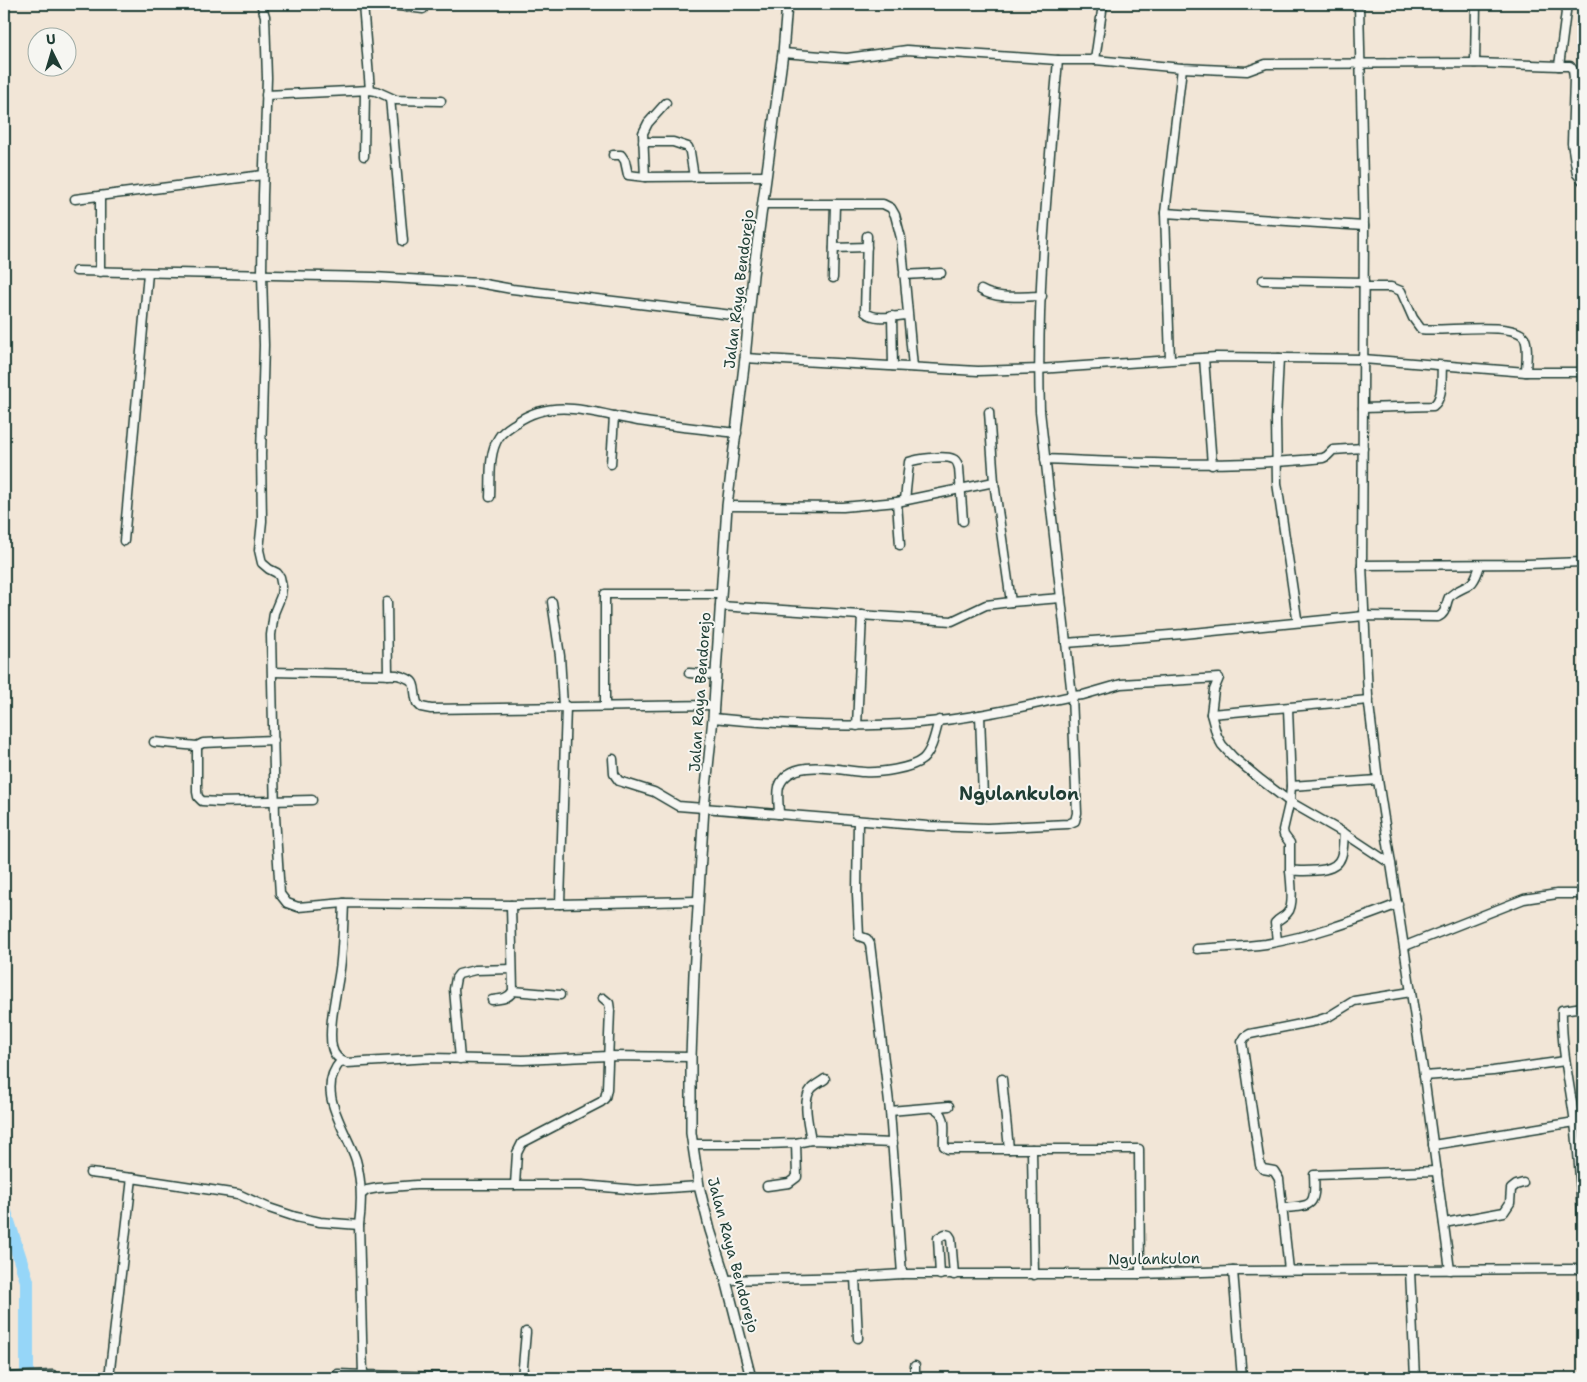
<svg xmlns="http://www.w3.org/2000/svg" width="1587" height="1382" font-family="'Shantell Sans',sans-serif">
	<rect width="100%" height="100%" fill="#f2e6d7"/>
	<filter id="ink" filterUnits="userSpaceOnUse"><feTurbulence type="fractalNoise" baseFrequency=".02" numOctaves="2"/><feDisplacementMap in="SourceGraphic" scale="10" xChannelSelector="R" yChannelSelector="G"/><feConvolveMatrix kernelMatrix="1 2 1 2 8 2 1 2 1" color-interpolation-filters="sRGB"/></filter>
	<g filter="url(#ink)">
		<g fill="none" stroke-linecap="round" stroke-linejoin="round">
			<path stroke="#96d6f8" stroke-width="14" d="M4 1209 27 1281V1378"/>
			<g stroke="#1f3d34" stroke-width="11">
				<g id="minor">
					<path d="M261 4 265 16 267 78 263 195 262 274 264 345 261 454 262 521 259 550 262 563 269 569 277 573 280 577 282 587 281 596 274 613 271 635 275 816 280 894 287 903 298 907 344 903 511 905 698 901"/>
					<path d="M363 4 370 90"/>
					<path d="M383 4 423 9"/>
					<path d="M1359 4 1364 226 1362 565 1368 696 1378 780 1424 1076 1450 1270"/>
					<path d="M783 53 847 58 907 50 1058 60H1095L1182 68 1247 71 1266 64 1475 63 1559 66 1567 4"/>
					<path d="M1095 60 1103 4"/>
					<path d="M1475 63 1476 4"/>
					<path d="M1559 66H1570L1573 70 1574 78 1572 143 1577 174 1583 181"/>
					<path d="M266 95 370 90 376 91 396 100 441 101"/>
					<path d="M390 98 403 241"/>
					<path d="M643 142H673L688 147 690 152 694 177"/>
					<path d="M613 155H621L625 161 628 175 645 177 766 176"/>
					<path d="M364 156 365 91"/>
					<path d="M645 177 643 133 648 123 666 103"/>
					<path d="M75 199 263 175"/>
					<path d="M763 204H883L891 208 895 215 901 238 913 367"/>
					<path d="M1165 213 1364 226"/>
					<path d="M867 236 865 312C875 321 895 316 907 315"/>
					<path d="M834 248 867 247"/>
					<path d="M76 271 373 277 479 283 512 289 749 317"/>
					<path d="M100 272V196"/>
					<path d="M904 275 941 273"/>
					<path d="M833 278 835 204"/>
					<path d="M1263 280 1364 282"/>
					<path d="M1364 287H1391L1401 291 1413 318 1421 329C1441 332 1513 321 1524 337 1529 345 1526 363 1526 372"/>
					<path d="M981 290C998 300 1022 296 1042 296"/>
					<path d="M892 316 893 366"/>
					<path d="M745 358 978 371 1039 369 1216 357 1363 359 1526 372H1583"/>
					<path d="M1204 358 1212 465"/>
					<path d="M1279 358 1276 420 1277 483 1297 618 1300 622"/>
					<path d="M1170 359 1165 213 1182 68"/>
					<path d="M1363 408 1433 406C1444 398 1441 379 1442 366"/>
					<path d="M1045 459C1138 463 1230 468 1323 458L1327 456 1333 450 1363 448"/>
					<path d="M611 464 614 416"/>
					<path d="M994 482 1011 602"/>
					<path d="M490 497C491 479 488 453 499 437 503 431 510 427 516 423 553 396 597 414 638 421 670 426 704 429 737 433"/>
					<path d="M905 500 909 462C917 459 945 455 953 459 957 460 958 465 959 468L963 521"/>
					<path d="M897 502 900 545"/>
					<path d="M727 506 843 507 897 502 994 482 989 412"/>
					<path d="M124 541 148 273"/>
					<path d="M1362 565 1528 564 1583 562"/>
					<path d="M387 602 388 675"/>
					<path d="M552 602 560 656 563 706"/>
					<path d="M720 606 952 621 986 605 1011 602 1061 598"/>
					<path d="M1066 643 1183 634 1364 616 1438 617C1447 613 1445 605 1449 597 1466 582 1472 593 1480 565"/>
					<path d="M273 672 397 675C420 681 412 685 417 703L421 707 431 709 714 705"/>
					<path d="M689 673 715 675"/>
					<path d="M605 706V594H721"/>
					<path d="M1288 708 1291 786 1290 800 1283 830 1284 835 1290 843V871"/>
					<path d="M1211 714 1369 700"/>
					<path d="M980 715 983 797"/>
					<path d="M713 718C781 725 850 728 918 723 970 719 1021 707 1072 696L1040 411C1036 294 1048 177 1058 60"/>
					<path d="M857 726 862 615"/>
					<path d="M154 742 197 746 203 743 274 740"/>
					<path d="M197 746V792L198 797 202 801 219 802 312 800"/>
					<path d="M613 759 614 774 619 781 654 792 678 806 928 826 987 828 1068 824 1075 821 1077 813 1072 696 1083 695 1121 684 1219 678 1214 690 1211 714 1217 736 1222 745 1233 757 1261 780 1290 802 1344 833 1391 864"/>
					<path d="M1291 786 1378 780"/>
					<path d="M779 814C779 806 777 795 779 787 789 756 841 771 864 772 879 773 911 769 923 759 933 749 935 733 939 720"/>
					<path d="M858 821 857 894 859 936 867 939 870 944 890 1111 902 1274"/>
					<path d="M344 903C343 925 343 947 340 969 337 991 328 1026 332 1047 334 1056 339 1060 347 1063L431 1058 523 1060 608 1056 691 1057"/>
					<path d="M560 904 566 706"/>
					<path d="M1277 941 1275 923C1279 918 1285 917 1288 912 1294 906 1291 881 1290 871 1305 870 1335 875 1341 857 1344 849 1343 840 1344 833"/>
					<path d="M1405 946 1524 899 1557 894H1581"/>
					<path d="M1197 949C1219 947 1243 947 1266 944 1312 936 1354 921 1398 904"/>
					<path d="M513 991 560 995"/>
					<path d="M492 1000C501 999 508 999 513 991L511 905"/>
					<path d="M1583 1007 1562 1010C1561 1048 1570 1085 1575 1123 1580 1165 1582 1207 1583 1249"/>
					<path d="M460 1059 454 989 456 978 459 974 475 970 512 969"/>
					<path d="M341 1061C314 1091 346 1129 356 1160 362 1182 362 1203 359 1225L363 1375 485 1378"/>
					<path d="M1424 1076 1493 1071 1565 1061"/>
					<path d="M1002 1079 1009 1149"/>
					<path d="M933 1108C949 1113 943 1132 944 1146L948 1149H1032L1034 1275"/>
					<path d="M890 1111 949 1106"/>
					<path d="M811 1140C809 1126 801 1100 812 1088 816 1084 821 1082 825 1079"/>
					<path d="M693 1144H765L796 1143 811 1140 893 1143"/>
					<path d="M1433 1145 1575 1122"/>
					<path d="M1032 1149H1139L1140 1274"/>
					<path d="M90 1173 132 1178"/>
					<path d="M515 1185 517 1153 522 1143 601 1102 605 1098 607 1089 610 1010 609 1003 603 998"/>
					<path d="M767 1186 789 1183 797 1177 796 1143"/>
					<path d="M362 1194 367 1190 378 1188 416 1185H582L638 1190 699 1186"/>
					<path d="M1282 1208C1312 1206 1316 1207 1314 1175L1437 1171"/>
					<path d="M1444 1223 1504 1212 1510 1203 1511 1189 1516 1185 1523 1183"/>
					<path d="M1289 1270 1279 1179 1274 1171 1263 1169 1260 1165 1242 1042 1245 1037 1250 1034 1316 1021 1328 1017 1354 1001 1411 992"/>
					<path d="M1233 1271 1242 1378"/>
					<path d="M1410 1271 1415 1378"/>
					<path d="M940 1275 938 1238 945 1234 949 1235 951 1238 954 1275"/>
					<path d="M855 1277 858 1338"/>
					<path d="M726 1280 855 1277 902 1274H1140L1233 1271 1583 1269"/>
					<path d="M915 1366V1378"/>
					<path d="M338 1374 363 1375 362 1378"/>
					<path d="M4 1377 53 1375 56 1378"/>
					<path d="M109 1378 132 1178 238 1194 269 1208 296 1217 320 1222 359 1225"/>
					<path d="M522 1378 526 1332"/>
				</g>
			</g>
			<g stroke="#1f3d34" stroke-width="12">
				<path id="major" d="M751 1378 726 1280 710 1230 699 1186 691 1133V1057L694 974 704 807 713 718 727 506 745 358 753 275 783 53 787 4"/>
			</g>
			<use href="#minor" stroke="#f6f6f2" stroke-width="8"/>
			<use href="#major" stroke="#f6f6f2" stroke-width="9"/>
		</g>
	</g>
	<g text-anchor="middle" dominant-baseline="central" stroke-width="4" stroke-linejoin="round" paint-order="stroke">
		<g font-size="15" fill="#1f3d34" stroke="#f6f6f2">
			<text transform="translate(739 289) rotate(-83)">Jalan Raya Bendorejo</text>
			<text transform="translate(700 692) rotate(-86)">Jalan Raya Bendorejo</text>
			<text transform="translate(733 1255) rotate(75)">Jalan Raya Bendorejo</text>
			<text transform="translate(1154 1259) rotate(-1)">Ngulankulon</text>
		</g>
		<g font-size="18" font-weight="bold" fill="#1f3d34" stroke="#f6f6f2">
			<text x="1019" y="794">Ngulankulon</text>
		</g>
	</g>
	<rect width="1587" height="1382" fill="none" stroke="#f6f6f2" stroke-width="20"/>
	<rect x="10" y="10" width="1567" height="1362" fill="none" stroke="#1f3d34" stroke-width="2" filter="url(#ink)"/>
	<g transform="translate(52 52) rotate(355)"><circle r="24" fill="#f6f6f2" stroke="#a0aca6"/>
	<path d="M0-4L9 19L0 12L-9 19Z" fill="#1f3d34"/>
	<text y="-8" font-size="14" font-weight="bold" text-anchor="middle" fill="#1f3d34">U</text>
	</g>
</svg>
